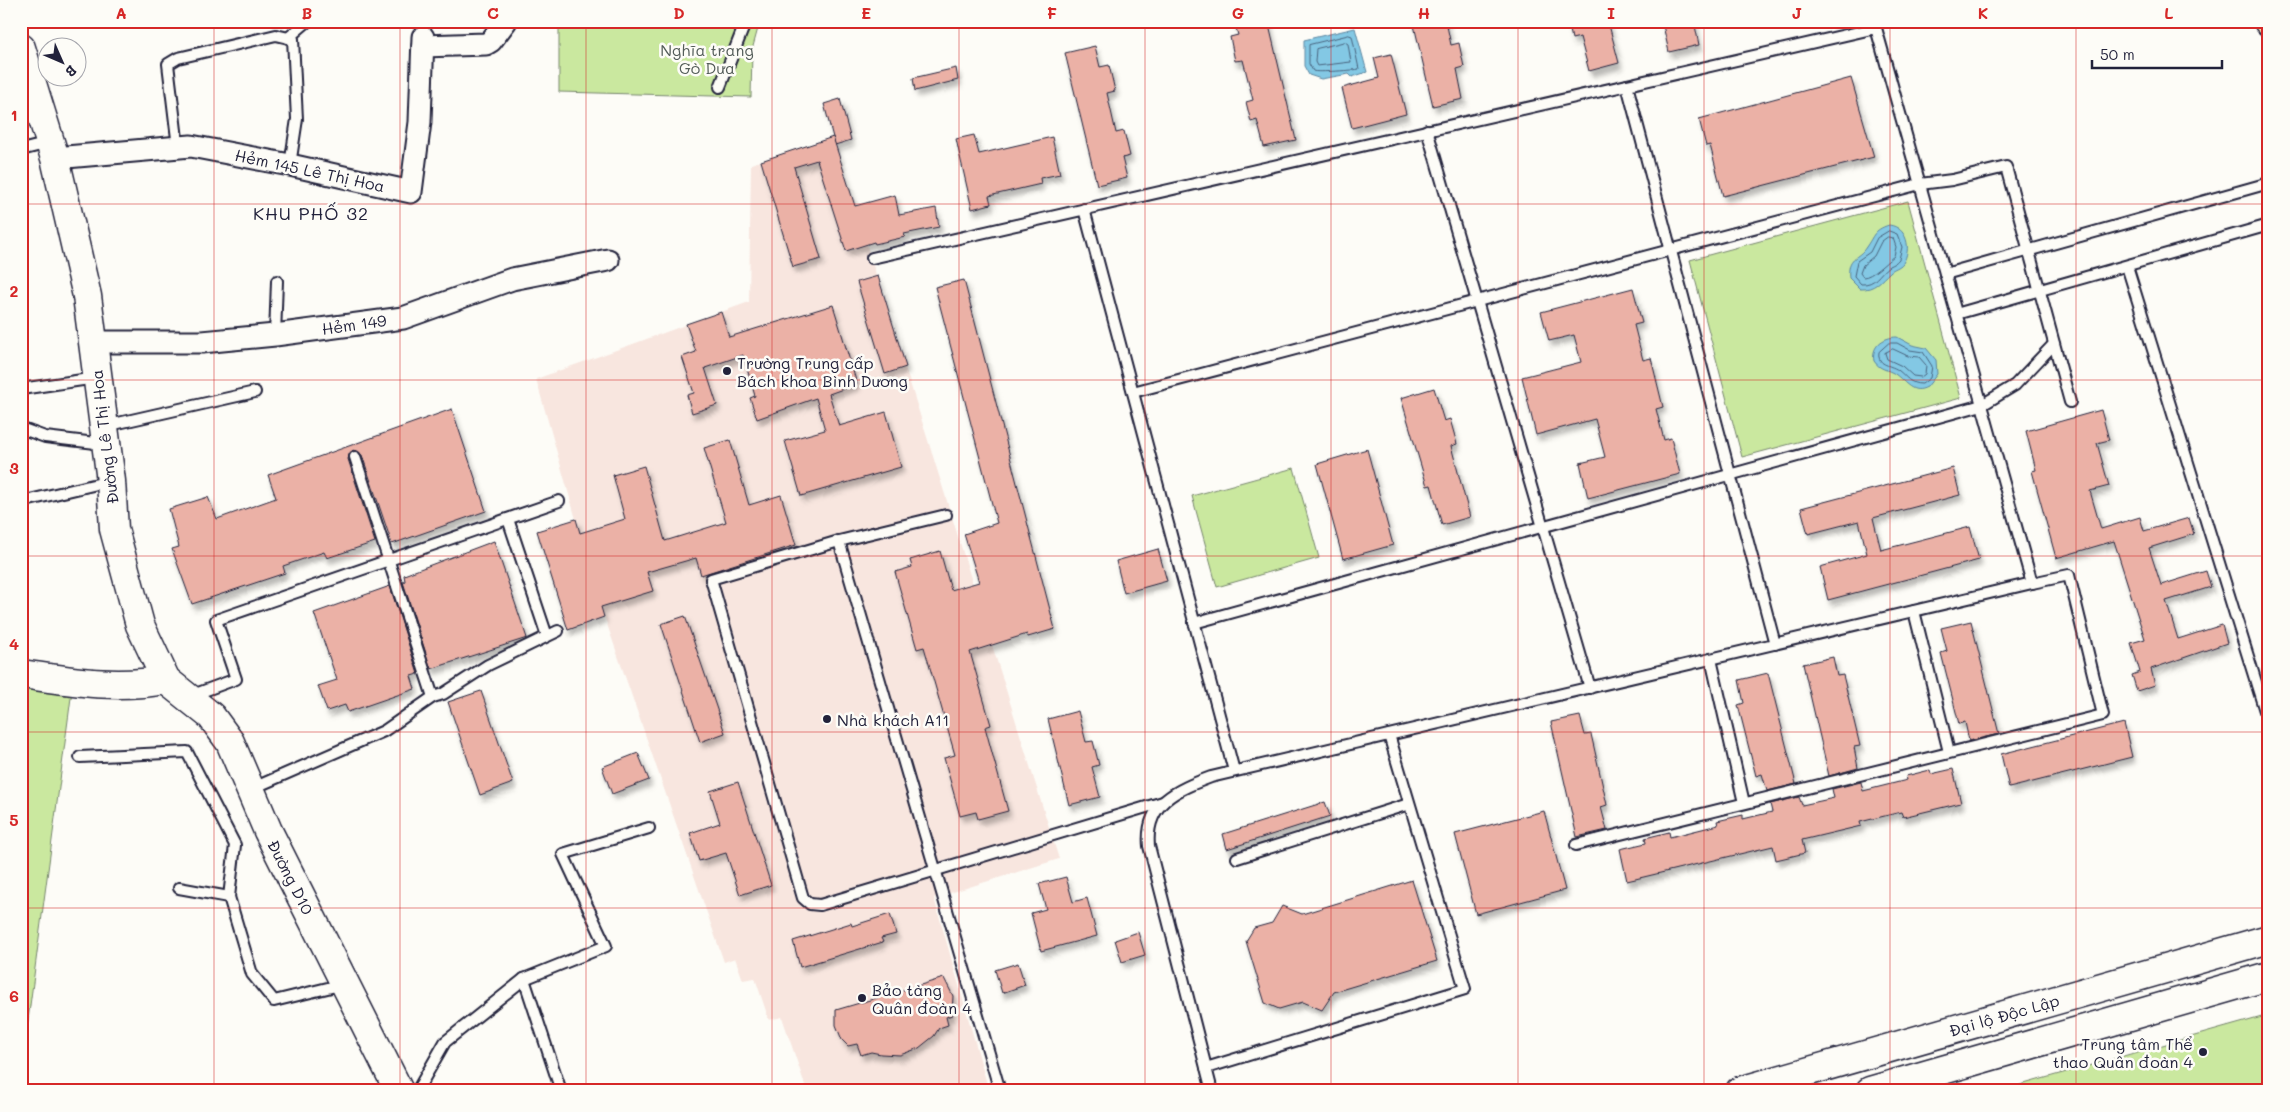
<svg xmlns="http://www.w3.org/2000/svg" width="2290" height="1112" font-family="Mali,sans-serif">
	<defs>
		<filter id="shadow"><feDropShadow dx="3" dy="5.5" stdDeviation="2.5" flood-color="#0004"/></filter>
	</defs>
	<rect width="100%" height="100%" fill="#fdfcf7"/>
	<filter id="ink" filterUnits="userSpaceOnUse"><feTurbulence type="fractalNoise" baseFrequency=".02" numOctaves="2"/><feDisplacementMap in="SourceGraphic" scale="10" xChannelSelector="R" yChannelSelector="G"/><feConvolveMatrix kernelMatrix="1 2 1 2 8 2 1 2 1" color-interpolation-filters="sRGB"/></filter>
	<g filter="url(#ink)">
		<path fill="#f8e6df" d="M833 137 1059 859 934 898 989 1091H807L782 1017 769 1020 755 978 743 980 735 958 724 962 601 607 536 379 749 302 751 164Z"/>
		<g fill="#cae89f" stroke="#76856d">
			<path d="M559 21H760L752 50 751 97 559 92Z"/>
			<path d="M1908 201 1961 398 1742 457 1690 260Z"/>
			<path d="M1294 468 1319 558 1217 587 1192 496Z"/>
			<path d="M21 684 72 690 21 1073Z"/>
			<path d="M2269 1015V1091H1999Z"/>
		</g>
		<g fill="#83c8e4" stroke="#5c86a0">
			<path d="M1355 28 1367 72 1352 77 1349 74 1321 79 1309 75 1304 66V40Z"/>
			<path d="M1889 225C1907 227 1912 249 1903 263 1899 268 1894 268 1890 272 1880 281 1875 290 1860 289L1849 278C1847 255 1858 260 1866 247 1874 236 1873 230 1889 225Z"/>
			<path d="M1897 337 1912 345 1926 348 1936 360 1937 374 1927 387C1912 395 1906 382 1895 374 1887 369 1880 370 1874 361 1871 346 1883 337 1897 337Z"/>
		</g>
		<g fill="none" stroke-linecap="round" stroke-linejoin="round">
			<g stroke="#49647f" stroke-width="1">
				<path d="M1349 35 1352 36 1359 69C1357 70 1316 73 1313 71L1309 64V45Z"/>
				<path d="M1345 42 1348 44 1351 62 1317 66 1315 62 1316 49Z"/>
				<path d="M1889 231 1897 234 1902 247 1899 259C1896 263 1893 264 1889 266 1878 274 1876 285 1861 284L1854 276 1857 261 1870 252 1877 238Z"/>
				<path d="M1888 237 1893 238 1896 247 1894 256C1886 262 1872 277 1863 277L1860 273 1863 265 1874 256 1881 242Z"/>
				<path d="M1889 343H1897L1910 350 1923 352 1932 366 1930 378 1922 384C1909 384 1907 377 1898 370 1889 364 1877 366 1879 352Z"/>
				<path d="M1893 349 1908 356 1919 357 1926 365 1925 374 1921 377 1913 376 1902 366 1887 359 1885 353Z"/>
			</g>
		</g>
		<g fill="#ebb1a6" stroke="#22223b" filter="url(#shadow)">
			<path d="M1234 21H1268L1296 140 1264 147 1257 120 1251 122 1246 102 1253 100 1243 60 1235 61 1230 37 1238 35Z"/>
			<path d="M1413 21H1446L1451 45 1459 43 1464 67 1457 69 1463 99 1433 106Z"/>
			<path d="M1568 21H1608L1619 63 1589 71 1580 37 1572 39Z"/>
			<path d="M1662 21H1694L1699 45 1669 52Z"/>
			<path d="M1095 46 1100 67 1109 65 1115 91 1107 93 1116 133 1124 131 1130 156 1122 158 1127 178 1097 185 1065 53Z"/>
			<path d="M1391 54 1406 114 1352 128 1342 88 1379 78 1374 58Z"/>
			<path d="M956 68 958 80 915 91 913 78Z"/>
			<path d="M1851 78 1874 157 1723 196 1710 145 1706 146 1699 119Z"/>
			<path d="M840 99 851 140 835 145 824 104Z"/>
			<path d="M974 135 979 154 1052 137 1060 174 1040 178 1041 184 989 196 991 204 972 209 956 139Z"/>
			<path d="M833 137 855 206 895 195 899 215 936 208 939 227 904 234 905 237 875 244 874 242 846 251 817 160 794 167 821 259 793 267 761 161Z"/>
			<path d="M878 276 906 367 885 374 857 282Z"/>
			<path d="M964 280 1055 629 1028 637 1027 634 970 652 991 725 985 727 1008 811 978 819 976 812 960 816 944 758 955 755 924 647 917 649 895 572 912 567 910 560 940 551 951 590 979 582 964 534 997 523 935 287Z"/>
			<path d="M1633 288 1642 323 1634 325 1643 360 1651 358 1663 407 1656 409 1664 440 1671 438 1680 474 1588 498 1580 463 1605 457 1595 419 1536 435 1522 377 1581 362 1574 335 1549 341 1541 312Z"/>
			<path d="M833 305 857 384 829 394 839 426 886 412 901 467 801 496 785 441 825 430 816 398 757 419 750 398 755 396 743 355 705 368 717 405 692 413 687 395 694 393 682 357 696 352 686 324 721 312 729 337Z"/>
			<path d="M1434 388 1444 421 1450 419 1457 444 1451 446 1470 517 1442 525 1431 485 1427 486 1401 398Z"/>
			<path d="M452 409 486 511 392 544 362 455 353 450 350 453 348 459 375 542 327 558 324 552 283 566 285 573 192 604 172 549 179 547 169 509 208 497 217 519 276 498 268 475Z"/>
			<path d="M2101 410 2109 440 2097 443 2109 486 2090 491 2101 529 2140 517 2144 531 2189 518 2194 534 2149 548 2161 585 2206 571 2211 587 2166 601 2178 639 2222 625 2227 643 2151 669 2155 685 2137 691 2132 675 2140 672 2131 643 2145 639 2114 541 2056 558 2032 471 2036 470 2026 431Z"/>
			<path d="M730 440 749 505 781 495 796 545 701 575 696 558 647 572 653 591 601 607 604 617 568 630 537 531 576 519 580 533 625 519 613 475 644 466 665 541 726 522 704 448Z"/>
			<path d="M1367 449 1393 545 1343 559 1317 464Z"/>
			<path d="M1953 468 1960 495 1873 518 1881 550 1970 527 1979 560 1828 600 1820 567 1867 554 1859 521 1808 534 1801 508Z"/>
			<path d="M494 541 527 638 431 669 403 582 405 581 404 575Z"/>
			<path d="M1158 549 1167 581 1124 593 1116 561Z"/>
			<path d="M390 586 418 674 411 676 415 689 348 712 345 705 327 711 318 686 337 680 314 613Z"/>
			<path d="M685 616 725 733 700 742 661 624Z"/>
			<path d="M1971 621 1999 734 1969 741 1965 722 1959 724 1941 653 1947 651 1941 628Z"/>
			<path d="M1833 657 1837 676 1843 675 1860 746 1854 747 1858 768 1829 776 1803 664Z"/>
			<path d="M1768 673 1796 784 1767 791 1762 774 1756 776 1738 705 1744 703 1739 680Z"/>
			<path d="M481 691 513 783 480 795 448 702Z"/>
			<path d="M1078 711 1086 742 1093 741 1099 765 1092 767 1100 797 1069 805 1048 719Z"/>
			<path d="M1580 716 1585 735 1591 734 1607 805 1601 807 1607 830 1577 837 1551 722Z"/>
			<path d="M2124 723 2132 757 2009 788 2001 754Z"/>
			<path d="M638 753 649 780 612 794 602 767Z"/>
			<path d="M1953 769 1961 803 1903 817 1901 812 1860 822 1861 826 1802 840 1805 853 1776 860 1773 846 1627 881 1620 849 1646 843 1645 838 1669 832 1670 837 1718 825 1717 821 1743 815V819L1772 812 1770 804 1799 797 1802 805 1834 798 1832 789 1861 782 1863 791 1907 780 1906 776 1930 770 1931 774Z"/>
			<path d="M738 782 771 885 740 895 726 853 699 861 690 833 720 823 710 791Z"/>
			<path d="M1325 802 1330 816 1227 849 1223 834Z"/>
			<path d="M1544 811 1565 890 1476 914 1455 834Z"/>
			<path d="M1066 877 1073 902 1087 898 1097 936 1041 951 1031 913 1046 909 1039 884Z"/>
			<path d="M1412 880 1437 961 1334 992 1322 1010 1303 1002 1279 1009 1265 1003 1246 941 1254 928 1272 923 1282 906 1302 914Z"/>
			<path d="M890 914 896 934 881 938 883 942 800 967 793 941 851 923 852 926Z"/>
			<path d="M1138 932 1145 955 1122 962 1115 940Z"/>
			<path d="M1018 963 1025 985 1002 993 995 970Z"/>
			<path d="M944 978 953 996 952 1015 946 1017 948 1025 939 1028 934 1036 919 1048 900 1055 881 1054 871 1052 861 1055 857 1044 848 1046 842 1040 836 1025V1010Z"/>
		</g>
		<g fill="none" stroke-linecap="round" stroke-linejoin="round">
			<g stroke="#22223b" stroke-width="14">
				<g id="lane">
					<path d="M288 38 308 21"/>
					<path d="M1627 85 1775 644"/>
					<path d="M720 87 746 21"/>
					<path d="M1427 130 1590 688"/>
					<path d="M178 147 168 64 178 58 276 35 293 39 297 119 290 165"/>
					<path d="M21 150 49 143"/>
					<path d="M1084 209 1234 771"/>
					<path d="M872 258 1876 28 2032 583 1211 777C1176 790 1145 803 1149 846L1212 1091"/>
					<path d="M2127 266 2269 724"/>
					<path d="M1945 274 2269 183"/>
					<path d="M1956 314 2269 225"/>
					<path d="M275 335 277 281"/>
					<path d="M21 389 96 378"/>
					<path d="M1133 392 1920 184 1952 180 2006 167 2070 402"/>
					<path d="M105 426 255 392"/>
					<path d="M23 429 45 437 104 444"/>
					<path d="M355 457 433 697"/>
					<path d="M21 502 110 481"/>
					<path d="M946 515 839 541 711 579 803 898 810 904 820 905 1163 802"/>
					<path d="M508 519 547 636"/>
					<path d="M839 541 1000 1091"/>
					<path d="M1914 611 1949 752"/>
					<path d="M1194 623 1982 405 2015 385 2054 344"/>
					<path d="M1711 659 1744 803"/>
					<path d="M190 696 236 679 216 620 559 501"/>
					<path d="M80 757 187 752 235 845 229 897"/>
					<path d="M251 789 384 731 433 697 443 694 488 665 558 631"/>
					<path d="M1576 845 2103 715 2069 575 2032 583"/>
					<path d="M1237 858 1409 804"/>
					<path d="M179 888 229 897 252 974 274 1001 344 984"/>
					<path d="M524 979 561 1091"/>
					<path d="M1206 1068 1465 989 1389 735"/>
					<path d="M417 1091 445 1042 524 979 606 946 563 854 649 828"/>
				</g>
			</g>
			<g stroke="#22223b" stroke-width="25">
				<g id="street">
					<path d="M423 46 486 44 491 41 506 21"/>
					<path d="M55 158 191 146 290 165 411 192 420 122 423 37"/>
					<path d="M93 342H202L275 335 403 318 512 279 608 260"/>
				</g>
			</g>
			<g stroke="#22223b" stroke-width="31">
				<g id="secondary">
					<path d="M21 48 55 158 87 296 111 481 114 529 140 625 166 680 211 716 230 742 268 831 399 1091"/>
					<path d="M21 674C73 681 114 689 166 680"/>
					<path d="M1740 1091 2269 939"/>
					<path d="M1870 1091 2269 976"/>
				</g>
			</g>
			<g stroke="#22223b" stroke-width="31">
				<path id="primary" d="M2268 21 2269 22"/>
			</g>
			<use href="#lane" stroke="#fdfcf7" stroke-width="10"/>
			<use href="#street" stroke="#fdfcf7" stroke-width="21"/>
			<use href="#secondary" stroke="#fdfcf7" stroke-width="28"/>
			<use href="#primary" stroke="#fddcac" stroke-width="28"/>
		</g>
	</g>
	<path fill="none" stroke="#d62828" stroke-width="1" stroke-opacity="0.55" d="M214 21V1091M400 21V1091M586 21V1091M772 21V1091M959 21V1091M1145 21V1091M1331 21V1091M1518 21V1091M1704 21V1091M1890 21V1091M2076 21V1091M21 204H2269M21 380H2269M21 556H2269M21 732H2269M21 908H2269"/>
	<g fill="#22223b" stroke="#fdfcf7" stroke-width="2">
		<circle cx="727" cy="371" r="5"/>
		<circle cx="827" cy="719" r="5"/>
		<circle cx="862" cy="998" r="5"/>
		<circle cx="2203" cy="1052" r="5"/>
	</g>
	<g text-anchor="middle" dominant-baseline="central" stroke-width="5" stroke-linejoin="round" paint-order="stroke">
		<g font-size="16" fill="#545d59" stroke="#fdfcf7">
			<text x="707" y="49">Nghĩa trang<tspan x="707" dy="18">Gò Dưa</tspan></text>
		</g>
		<g font-size="16" fill="#22223b" stroke="#fdfcf7">
			<text transform="translate(310 170) rotate(12)">Hẻm 145 Lê Thị Hoa</text>
			<text transform="translate(354 324) rotate(-8)">Hẻm 149</text>
			<text transform="translate(104 437) rotate(-97)">Đường Lê Thị Hoa</text>
			<text transform="translate(291 877) rotate(63)">Đường D10</text>
			<text transform="translate(2004 1015) rotate(-16)">Đại lộ Độc Lập</text>
		</g>
		<g font-size="16" fill="#22223b" stroke="#fdfcf7" text-anchor="start">
			<text x="737" y="362">Trường Trung cấp<tspan x="737" dy="18">Bách khoa Bình Dương</tspan></text>
			<text x="837" y="719">Nhà khách A11</text>
			<text x="872" y="989">Bảo tàng<tspan x="872" dy="18">Quân đoàn 4</tspan></text>
			<text x="2193" y="1043" text-anchor="end">Trung tâm Thể<tspan x="2193" dy="18">thao Quân đoàn 4</tspan></text>
		</g>
		<g font-size="18" letter-spacing="1" fill="#22223b" stroke="#fdfcf7">
			<text x="311" y="213">KHU PHỐ 32</text>
		</g>
	</g>
	<rect width="2290" height="1112" fill="none" stroke="#fdfcf7" stroke-width="55"/>
	<g transform="translate(62 62) rotate(135)"><circle r="24" fill="#fdfcf7" stroke="#a5a5ac"/>
	<path d="M0-4L9 19L0 12L-9 19Z" fill="#22223b"/>
	<text y="-8" font-size="14" font-weight="bold" text-anchor="middle" fill="#22223b">B</text>
	</g>
	<path d="M2092 60v8h130v-8" fill="none" stroke="#22223b" stroke-width="2.5"/>
	<text x="2100" y="60" font-size="15" fill="#22223b" stroke="#fdfcf7" stroke-width="4" paint-order="stroke">50 m</text>
	<rect x="28" y="28" width="2234" height="1056" fill="none" stroke="#d62828" stroke-width="2"/>
	<g font-size="16" text-anchor="middle" font-weight="bold" fill="#d62828">
		<text x="121" y="19">A</text>
		<text x="307" y="19">B</text>
		<text x="493" y="19">C</text>
		<text x="679" y="19">D</text>
		<text x="866" y="19">E</text>
		<text x="1052" y="19">F</text>
		<text x="1238" y="19">G</text>
		<text x="1424" y="19">H</text>
		<text x="1611" y="19">I</text>
		<text x="1797" y="19">J</text>
		<text x="1983" y="19">K</text>
		<text x="2169" y="19">L</text>
		<text x="14" y="121">1</text>
		<text x="14" y="297">2</text>
		<text x="14" y="474">3</text>
		<text x="14" y="650">4</text>
		<text x="14" y="826">5</text>
		<text x="14" y="1002">6</text>
	</g>
</svg>
